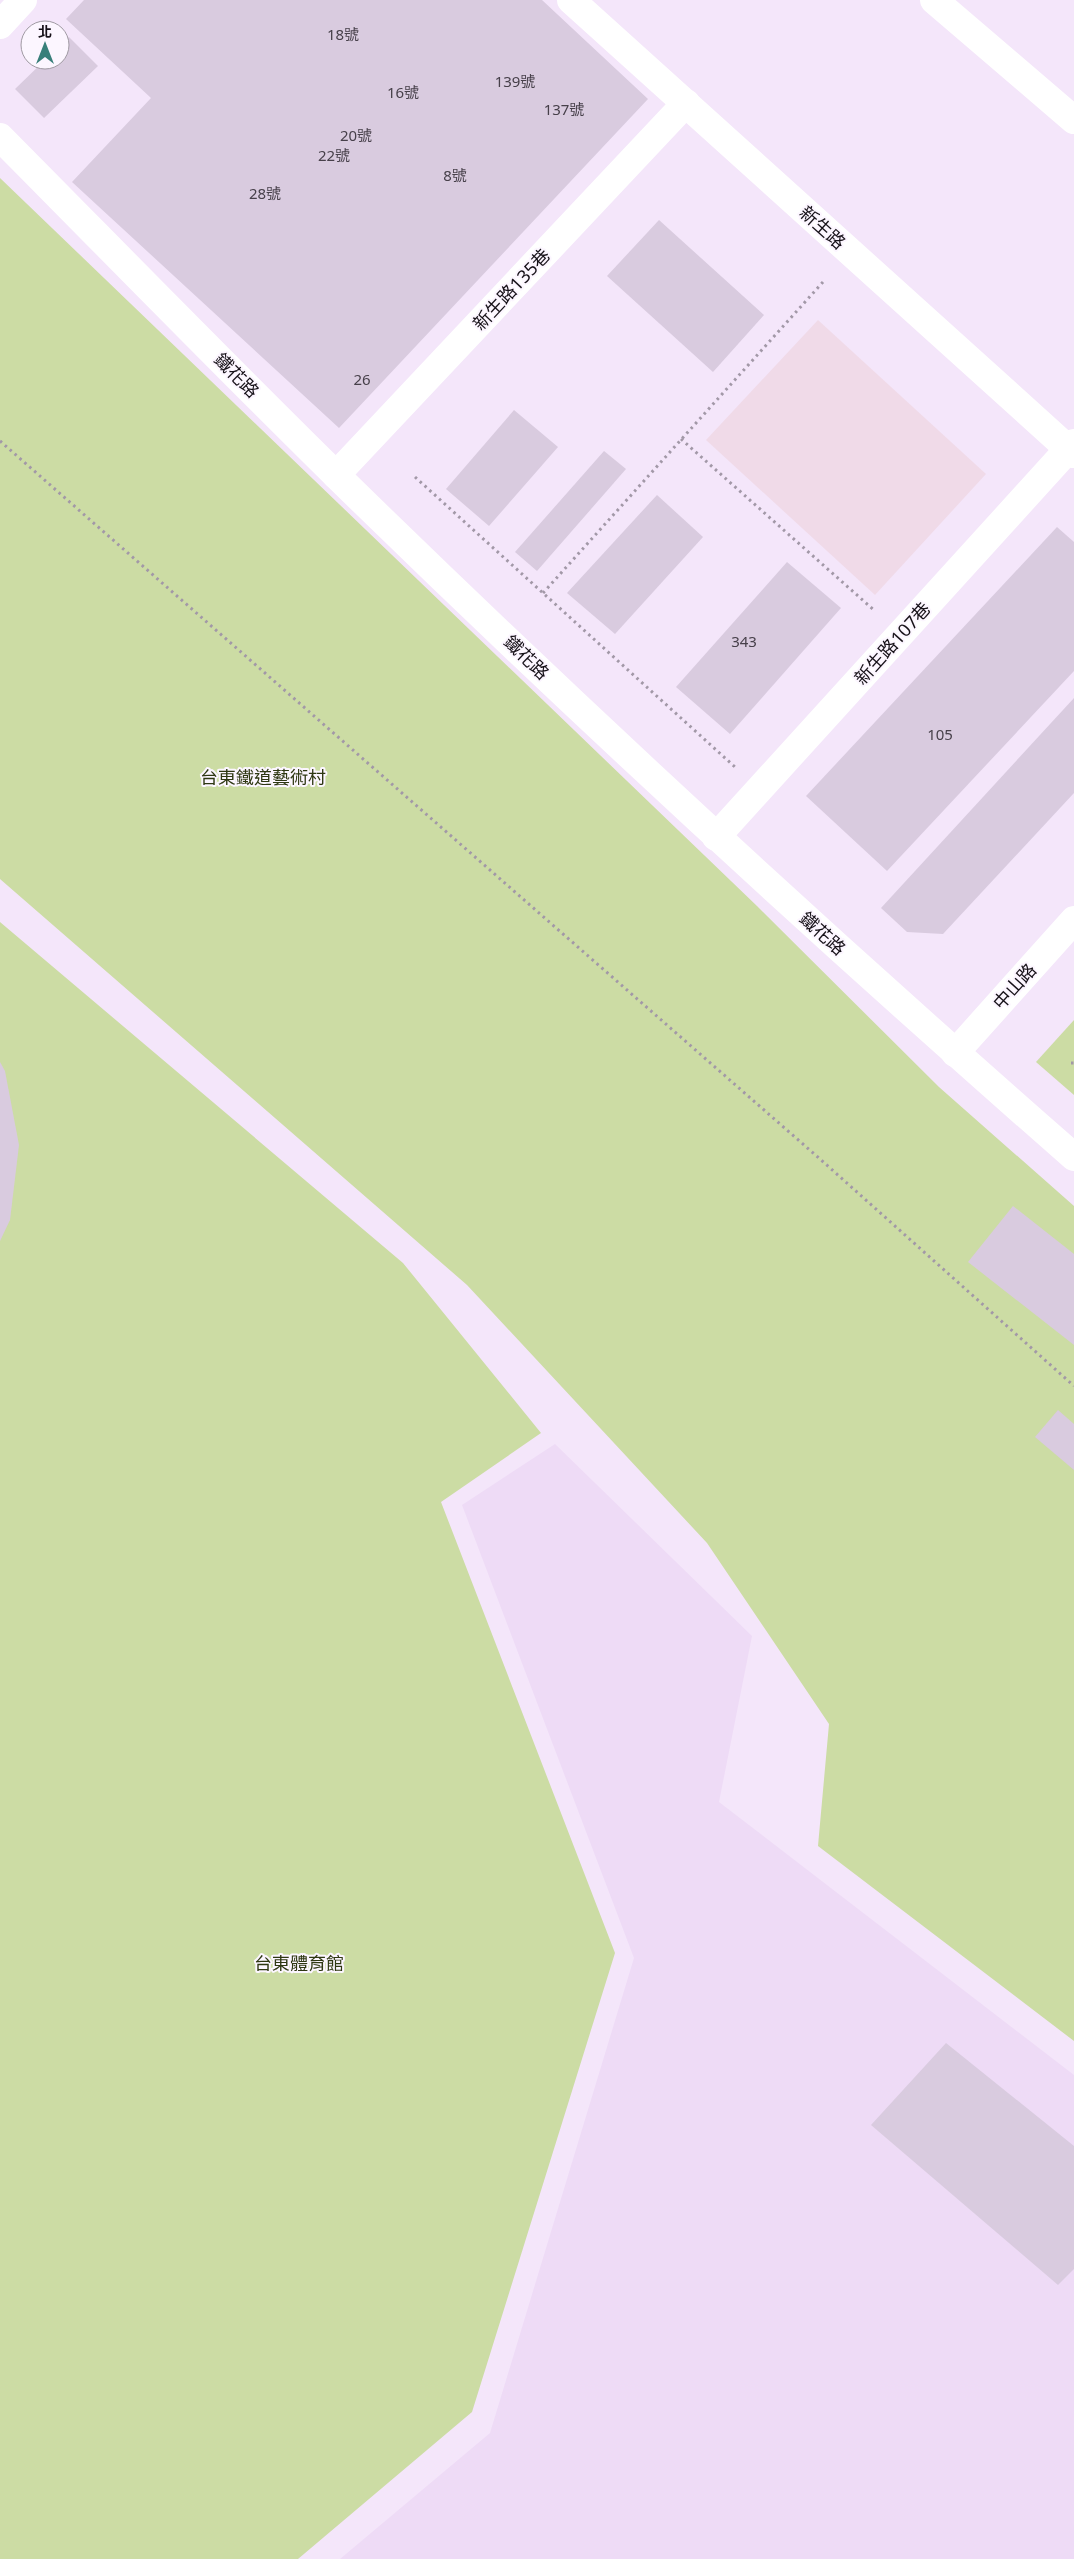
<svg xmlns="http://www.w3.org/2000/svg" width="1074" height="2559" font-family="'Noto Sans','Noto Sans TC',sans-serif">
	<rect width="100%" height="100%" fill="#f4e6fa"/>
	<path fill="#f0dae8" d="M818 320 986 474 875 595 706 440Z"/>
	<path fill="#eedbf6" d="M555 1444 752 1636 719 1802 1074 2075V2559H340L490 2433 634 1958 462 1505Z"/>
	<g fill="#ccdca4">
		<path d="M0 178 757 906 939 1087 1074 1206V2041L818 1846 829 1724 707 1543 467 1285 0 879Z"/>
		<path d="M0 922 403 1263 541 1433 441 1502 615 1953 472 2412 298 2559H0Z"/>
		<path d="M1074 1020V1095L1036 1062Z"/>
	</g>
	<g fill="#d9cbdf">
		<path d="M84 0H542L648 99 339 428 72 182 151 98 66 19Z"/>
		<path d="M69 37 98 66 44 118 15 89 45 60H60V46Z"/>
		<path d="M659 220 764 315 713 372 607 276Z"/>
		<path d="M514 410 558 447 489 526 446 489Z"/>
		<path d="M604 451 626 469 537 571 515 552Z"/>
		<path d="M657 495 703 537 615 634 567 593Z"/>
		<path d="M1057 527 1074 542V671L887 871 806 796Z"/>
		<path d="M787 562 841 608 730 734 676 687Z"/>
		<path d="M1074 698V793L943 934 907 932 881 908Z"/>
		<path d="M0 1062 5 1071 19 1145 10 1220 0 1241Z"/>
		<path d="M1013 1206 1074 1254V1345L968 1262Z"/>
		<path d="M1058 1410 1074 1424V1470L1035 1437Z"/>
		<path d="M946 2043 1074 2146V2269L1058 2285 871 2125Z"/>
	</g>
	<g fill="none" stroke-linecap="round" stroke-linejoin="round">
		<g stroke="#a298a7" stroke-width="3" stroke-dasharray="2.5 4" stroke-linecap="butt">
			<path d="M681 439 875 611"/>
			<path d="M0 441 820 1159 1074 1386"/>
			<path d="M415 477 735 767"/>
			<path d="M543 593 823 282"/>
			<path d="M1071 1063H1074"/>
		</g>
		<g stroke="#fff" stroke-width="28">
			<path d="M571 0 1074 454"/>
			<path d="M934 0 1074 120"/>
			<path d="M0 25 23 0"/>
			<path d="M0 137C112 250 223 364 336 475 575 709 822 936 1074 1157"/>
			<path d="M336 475 686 103"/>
			<path d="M716 837 1074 443"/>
			<path d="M955 1053 1074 920"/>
		</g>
	</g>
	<g text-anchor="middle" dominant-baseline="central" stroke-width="4" stroke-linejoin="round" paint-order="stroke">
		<g font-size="15" fill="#47404a">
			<text x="343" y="34">18號</text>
			<text x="515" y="81">139號</text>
			<text x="403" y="92">16號</text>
			<text x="564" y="109">137號</text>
			<text x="356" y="135">20號</text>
			<text x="334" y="155">22號</text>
			<text x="455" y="175">8號</text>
			<text x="265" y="193">28號</text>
			<text x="362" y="379">26</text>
			<text x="744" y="641">343</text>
			<text x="940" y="734">105</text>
		</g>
		<g font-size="18" fill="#161118" stroke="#fcf6ff">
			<text transform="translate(823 227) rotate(42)">新生路</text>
			<text transform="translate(511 289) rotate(-47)">新生路135巷</text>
			<text transform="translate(237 375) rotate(45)">鐵花路</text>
			<text transform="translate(892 643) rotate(-48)">新生路107巷</text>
			<text transform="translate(527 657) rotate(44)">鐵花路</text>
			<text transform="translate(823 933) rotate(42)">鐵花路</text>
			<text transform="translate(1014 986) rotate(-48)">中山路</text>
		</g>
		<g font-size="18" fill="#2e3712" stroke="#fcf6ff">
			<text x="263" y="777">台東鐵道藝術村</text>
			<text x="299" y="1963">台東體育館</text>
		</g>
	</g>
	<g transform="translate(45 45)"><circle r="24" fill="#fcf6ff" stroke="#a09aa3"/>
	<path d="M0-4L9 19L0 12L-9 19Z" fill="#387f7a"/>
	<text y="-8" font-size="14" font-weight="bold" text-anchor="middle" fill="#161118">北</text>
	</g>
</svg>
